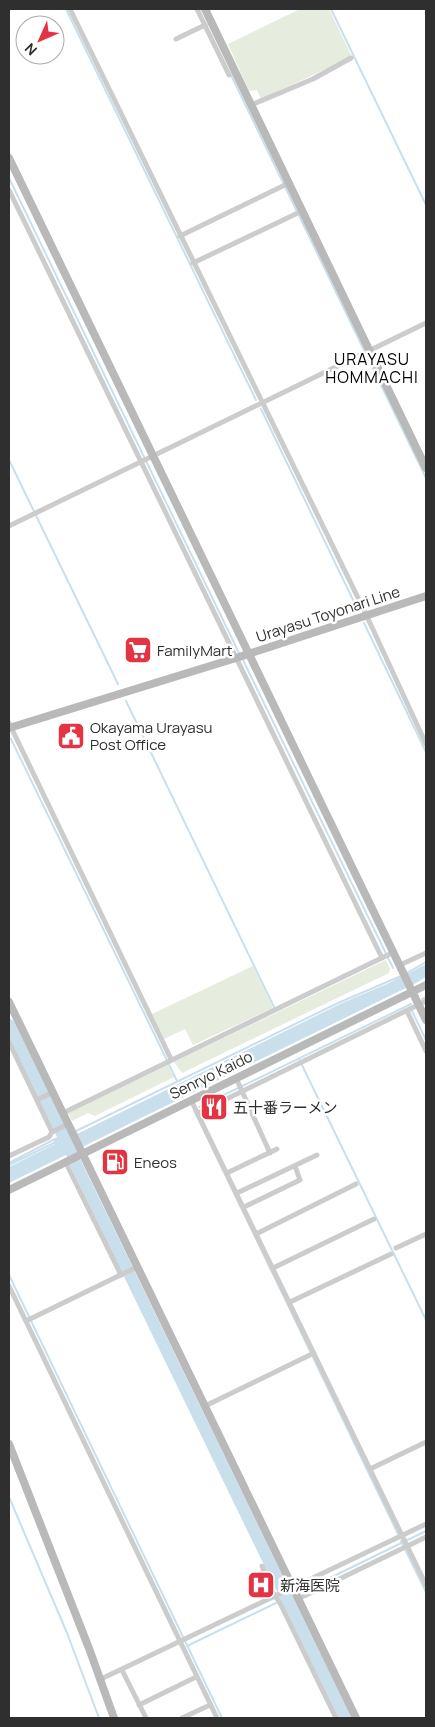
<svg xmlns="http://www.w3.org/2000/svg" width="435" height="1727" font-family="Manrope,'Noto Sans JP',sans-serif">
	<rect width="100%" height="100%" fill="#fff"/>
	<g fill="#e6ecde">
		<path d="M300 9H329L352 57 261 99 257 90 249 91 228 44Z"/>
		<path d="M386 960 390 969 389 973 182 1073 174 1062Z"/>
		<path d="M253 966 273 1008 193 1045 185 1029 164 1039 152 1014Z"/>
		<path d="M168 1065 174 1077 95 1116 88 1113 72 1121 68 1113Z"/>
	</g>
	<path fill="#cadfec" d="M426 964V977L416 983 9 1183V1167L55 1144 53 1139 66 1133H79L342 1003 387 984Z"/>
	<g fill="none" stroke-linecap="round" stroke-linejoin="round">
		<g stroke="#cadfec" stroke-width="2">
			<path d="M66 9 256 400"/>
			<path d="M331 9 426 205"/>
			<path d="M230 73 364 350"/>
			<path d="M9 178 239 653"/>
			<path d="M367 356 426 478"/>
			<path d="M261 409 354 602"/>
			<path d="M9 460 118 684"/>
			<path d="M364 623 426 752"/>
			<path d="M242 658 393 968"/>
			<path d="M126 701 274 1007"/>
			<path d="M11 739 177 1081"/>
			<path d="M405 974 426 962"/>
			<path d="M422 999 426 997"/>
			<path d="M411 1009 426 1040"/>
			<path d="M299 1059 426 1320"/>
			<path d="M199 1107 411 1004"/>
			<path d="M194 1110 398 1534"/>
			<path d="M74 1132 338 1003 401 976"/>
			<path d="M9 1163 53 1140"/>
			<path d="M9 1165 56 1142"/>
			<path d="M9 1275 222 1718"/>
			<path d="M9 1497 67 1633 99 1718"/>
			<path d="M401 1541 426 1592"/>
			<path d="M299 1593 426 1531"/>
			<path d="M282 1600 287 1598"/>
			<path d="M287 1600 291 1598"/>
			<path d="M187 1646 276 1603"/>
		</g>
		<g stroke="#cadfec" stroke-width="12">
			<path d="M9 1025 71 1152"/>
			<path d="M75 1162 345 1718"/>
		</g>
		<g stroke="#ccc" stroke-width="5">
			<path d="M70 9 364 610 426 744"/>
			<path d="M197 9 229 75"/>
			<path d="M176 39 205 25"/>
			<path d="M251 105 313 79 351 58"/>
			<path d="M9 190 382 958"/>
			<path d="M180 236 289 183"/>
			<path d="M193 263 302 211"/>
			<path d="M9 526 426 323"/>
			<path d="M9 723 171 1059"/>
			<path d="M400 965 426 953"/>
			<path d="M407 1011 426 1051"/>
			<path d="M9 1042 52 1132"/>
			<path d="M236 1078 270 1153"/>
			<path d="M37 1100 53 1092"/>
			<path d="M191 1100 426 1585"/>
			<path d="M63 1113 394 952"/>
			<path d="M198 1113 426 1001"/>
			<path d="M9 1156 49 1137 52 1132 68 1124"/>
			<path d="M65 1161 121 1275"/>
			<path d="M227 1173 277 1149"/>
			<path d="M237 1193 317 1155"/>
			<path d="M244 1207 300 1180 295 1166"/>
			<path d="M256 1234 356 1184"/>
			<path d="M396 1248 426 1234"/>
			<path d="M273 1268 374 1219"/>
			<path d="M9 1286 217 1718"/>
			<path d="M290 1302 391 1254"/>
			<path d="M26 1321 137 1267"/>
			<path d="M205 1406 314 1353"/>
			<path d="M370 1469 426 1442"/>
			<path d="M262 1566 272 1591 280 1603 336 1718"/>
			<path d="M298 1599 426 1537"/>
			<path d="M122 1670 146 1718"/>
			<path d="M101 1679 426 1524"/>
			<path d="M139 1705 196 1677"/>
			<path d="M182 1718 210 1705"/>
		</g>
		<g stroke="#b9b9b9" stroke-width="8">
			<path d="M205 9 426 468"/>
			<path d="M9 158 426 1020"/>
			<path d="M9 728 236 658 426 596"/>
			<path d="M9 1002 356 1718"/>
			<path d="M9 1190 426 985"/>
			<path d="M9 1444 90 1651 114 1718"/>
		</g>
	</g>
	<defs>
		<g id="supermarket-square" transform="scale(1.4375)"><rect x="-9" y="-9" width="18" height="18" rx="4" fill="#e43443" stroke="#fff"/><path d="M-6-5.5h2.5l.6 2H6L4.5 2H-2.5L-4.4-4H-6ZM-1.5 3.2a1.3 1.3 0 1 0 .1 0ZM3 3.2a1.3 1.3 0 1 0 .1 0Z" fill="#fff"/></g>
		<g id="civic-square" transform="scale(1.4375)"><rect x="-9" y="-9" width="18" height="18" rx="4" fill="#e43443" stroke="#fff"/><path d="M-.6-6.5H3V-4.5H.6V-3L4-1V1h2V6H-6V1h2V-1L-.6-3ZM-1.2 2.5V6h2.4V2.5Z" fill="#fff"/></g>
		<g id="restaurant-square" transform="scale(1.4375)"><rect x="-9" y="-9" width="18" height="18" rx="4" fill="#e43443" stroke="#fff"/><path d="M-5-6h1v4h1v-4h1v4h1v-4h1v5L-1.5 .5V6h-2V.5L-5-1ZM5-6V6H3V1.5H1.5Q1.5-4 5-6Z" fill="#fff"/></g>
		<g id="fuel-square" transform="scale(1.4375)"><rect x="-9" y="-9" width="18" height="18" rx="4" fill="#e43443" stroke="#fff"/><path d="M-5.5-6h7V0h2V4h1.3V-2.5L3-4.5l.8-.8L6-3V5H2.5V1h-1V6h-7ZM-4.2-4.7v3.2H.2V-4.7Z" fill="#fff"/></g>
		<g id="hospital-square" transform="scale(1.4375)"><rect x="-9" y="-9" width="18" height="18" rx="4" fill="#e43443" stroke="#fff"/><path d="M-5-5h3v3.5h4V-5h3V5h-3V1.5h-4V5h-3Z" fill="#fff"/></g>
	</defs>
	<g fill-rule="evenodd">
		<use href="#supermarket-square" x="138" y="650"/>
		<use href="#civic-square" x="71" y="736"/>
		<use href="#restaurant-square" x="214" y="1107"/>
		<use href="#fuel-square" x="115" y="1162"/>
		<use href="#hospital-square" x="261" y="1585"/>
	</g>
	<g text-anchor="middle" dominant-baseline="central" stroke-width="5" stroke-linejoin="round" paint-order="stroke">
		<g font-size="15" fill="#2f2f2f" stroke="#fff">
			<text transform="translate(328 614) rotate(-18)">Urayasu Toyonari Line</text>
			<text transform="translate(211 1075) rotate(-26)">Senryo Kaido</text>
		</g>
		<g font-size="15" fill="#2f2f2f" stroke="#fff" text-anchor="start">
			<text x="157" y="650">FamilyMart</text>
			<text x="90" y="727">Okayama Urayasu<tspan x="90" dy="17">Post Office</tspan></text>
			<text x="233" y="1107">五十番ラーメン</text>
			<text x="134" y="1162">Eneos</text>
			<text x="280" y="1585">新海医院</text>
		</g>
		<g font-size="16" letter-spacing="1" fill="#000" stroke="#fff">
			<text x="372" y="359">URAYASU<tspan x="372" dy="18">HOMMACHI</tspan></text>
		</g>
	</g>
	<rect width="435" height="1727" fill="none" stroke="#2f2f2f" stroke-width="20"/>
	<g transform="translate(40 40) rotate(225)"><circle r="24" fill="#ffffff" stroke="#acacac"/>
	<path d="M0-4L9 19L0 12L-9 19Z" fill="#e43443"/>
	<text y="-8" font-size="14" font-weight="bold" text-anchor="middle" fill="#2f2f2f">N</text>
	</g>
</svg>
